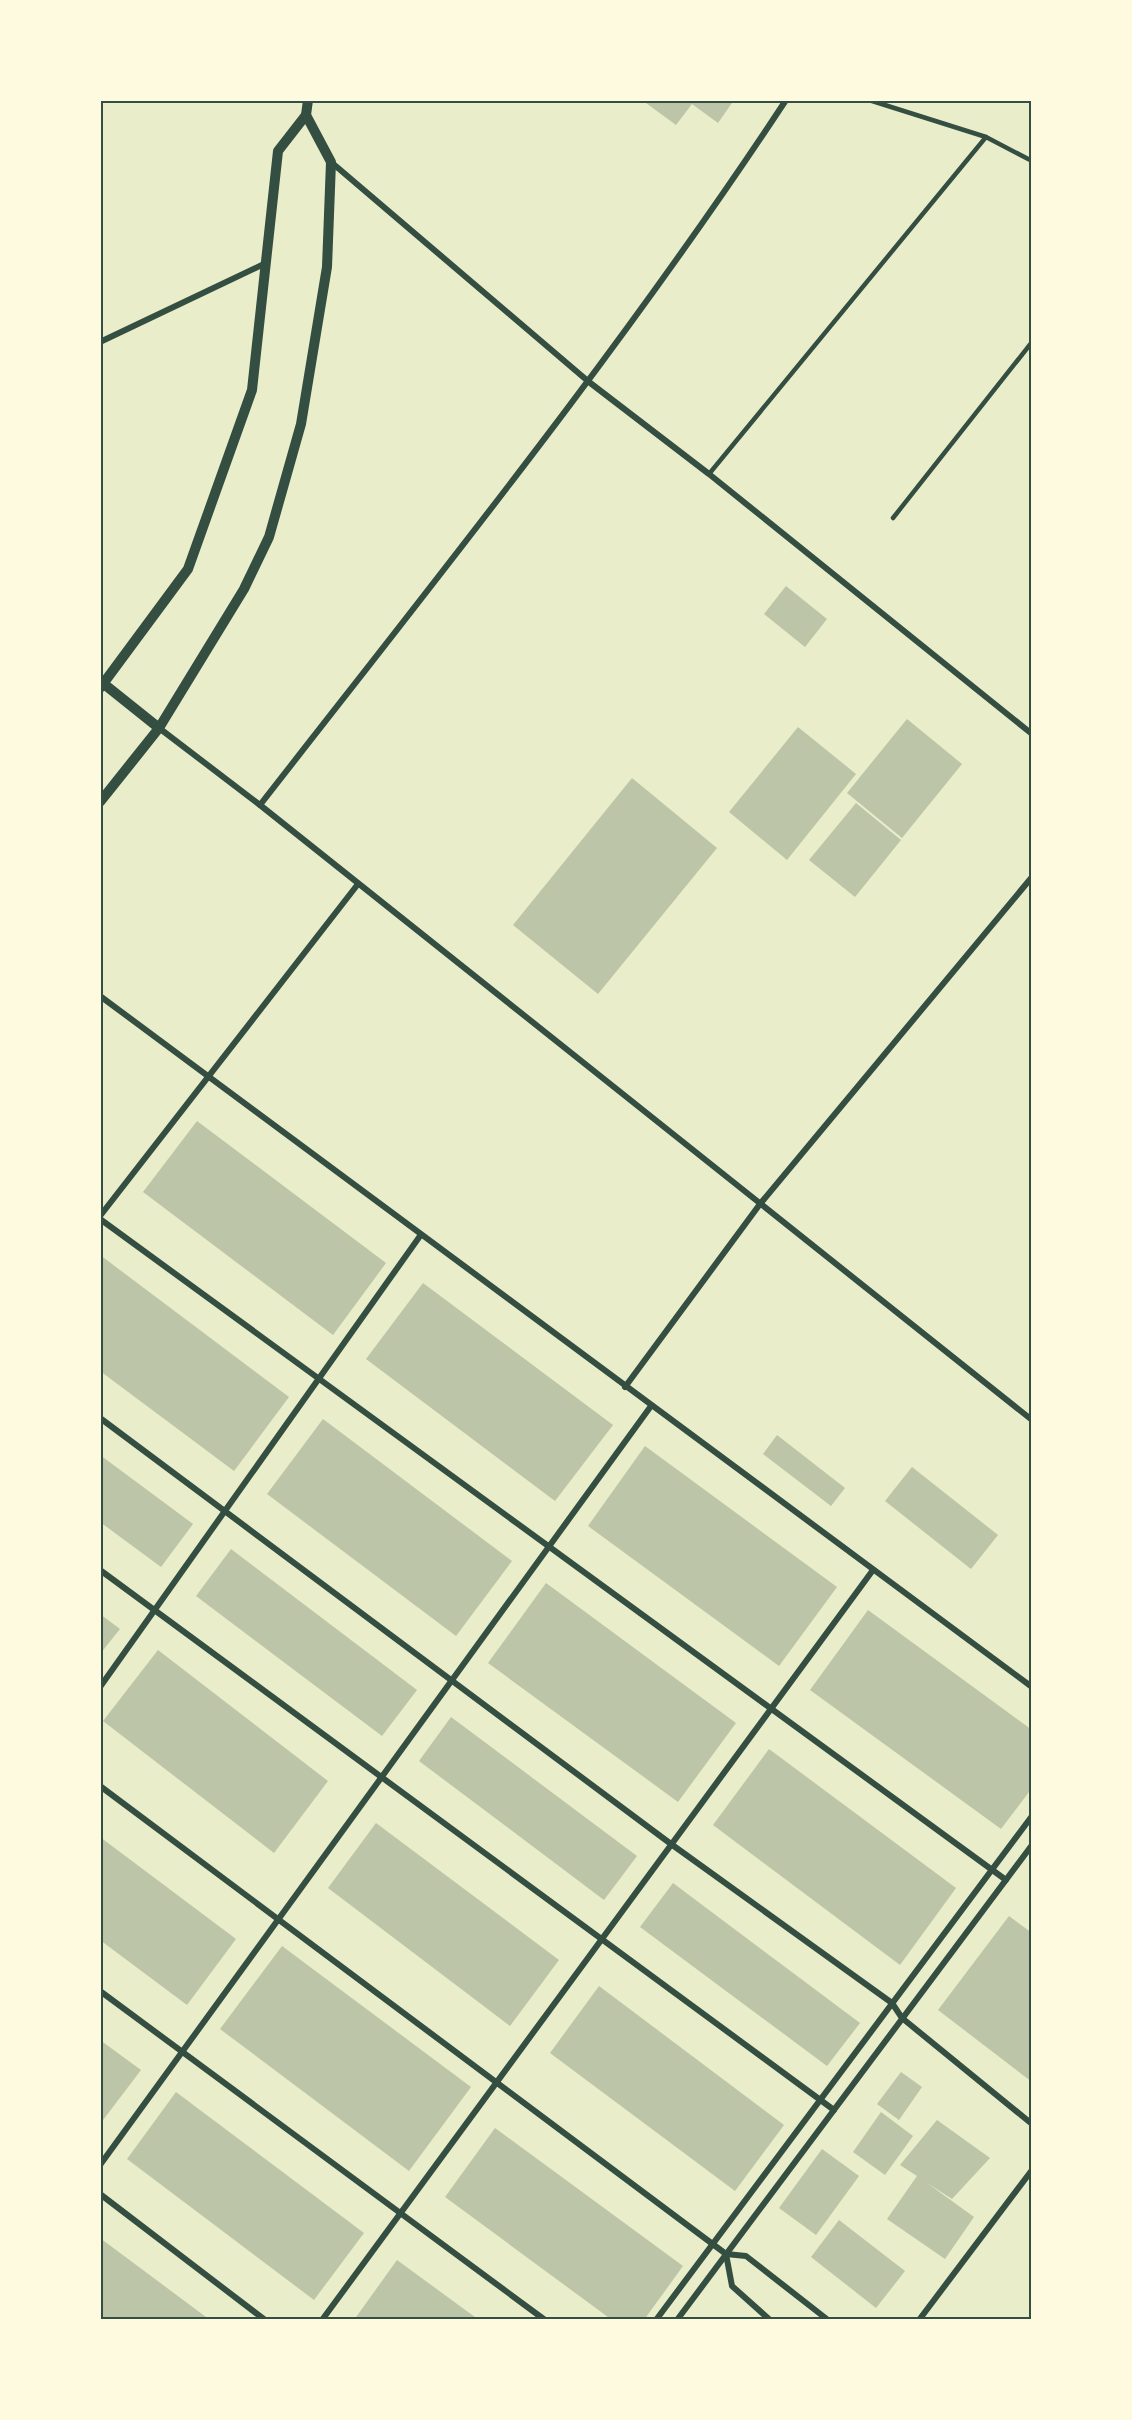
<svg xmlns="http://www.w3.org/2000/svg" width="1132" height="2420" font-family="'DM Sans',sans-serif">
	<rect width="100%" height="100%" fill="#e9edc9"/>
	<g fill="#bcc5a7">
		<path d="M648 100H734L718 123 692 104 676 125 646 103Z"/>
		<path d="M786 586 827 619 805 647 764 614Z"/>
		<path d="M907 719 962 764 902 838 847 793Z"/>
		<path d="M798 727 856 774 787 860 729 812Z"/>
		<path d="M632 778 717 848 598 994 513 925Z"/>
		<path d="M856 803 901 840 855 897 809 860Z"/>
		<path d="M197 1121 386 1263 333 1335 143 1192Z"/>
		<path d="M100 1255 289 1397 234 1471 100 1371Z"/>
		<path d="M423 1283 613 1425 555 1501 366 1359Z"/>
		<path d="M323 1419 512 1561 456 1636 267 1494Z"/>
		<path d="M777 1435 845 1488 831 1506 763 1454Z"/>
		<path d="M645 1446 837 1587 779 1666 588 1526Z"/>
		<path d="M100 1455 193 1524 161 1567 100 1522Z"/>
		<path d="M912 1467 998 1535 971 1569 885 1501Z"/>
		<path d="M231 1549 417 1690 382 1736 196 1596Z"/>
		<path d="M546 1583 736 1723 678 1802 488 1663Z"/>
		<path d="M868 1610 1032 1730V1788L1001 1829 810 1690Z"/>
		<path d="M100 1614 120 1629 100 1654Z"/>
		<path d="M158 1650 328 1781 274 1853 103 1721Z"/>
		<path d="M451 1717 637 1856 604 1900 419 1761Z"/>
		<path d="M769 1749 956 1888 900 1965 713 1825Z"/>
		<path d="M376 1823 559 1960 510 2026 328 1888Z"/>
		<path d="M100 1837 236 1939 187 2005 100 1940Z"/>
		<path d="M673 1883 860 2023 827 2066 640 1927Z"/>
		<path d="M1009 1916 1032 1933V2082L938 2010Z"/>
		<path d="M282 1946 471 2087 409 2171 220 2029Z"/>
		<path d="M599 1986 784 2125 735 2191 550 2053Z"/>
		<path d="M100 2040 141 2070 100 2124Z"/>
		<path d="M901 2072 922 2087 899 2120 877 2104Z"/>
		<path d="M176 2092 364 2233 314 2300 127 2159Z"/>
		<path d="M881 2112 913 2136 885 2175 853 2152Z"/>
		<path d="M937 2120 990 2158 952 2199 927 2183 974 2217 945 2259 887 2219 917 2176 900 2165Z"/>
		<path d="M495 2128 683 2266 644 2320H612L445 2197Z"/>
		<path d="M822 2149 859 2176 816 2235 779 2208Z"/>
		<path d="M839 2220 905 2271 876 2308 811 2257Z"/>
		<path d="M100 2238 210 2320H100Z"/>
		<path d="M397 2260 479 2320H354Z"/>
	</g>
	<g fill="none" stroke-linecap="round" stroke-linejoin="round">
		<g stroke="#344e41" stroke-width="4.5">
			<path d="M869 100 986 137"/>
			<path d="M709 474 986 137 1032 161"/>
			<path d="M893 518 1032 342"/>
		</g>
		<g stroke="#344e41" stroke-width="6">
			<path d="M331 162 589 382 709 474 1032 734"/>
			<path d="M100 342 266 263"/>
			<path d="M159 728 260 805 1032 1420"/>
			<path d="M260 805C440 574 624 346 786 100"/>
			<path d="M100 996 1032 1687"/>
			<path d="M100 1216 358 884"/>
			<path d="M100 1219 1006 1880"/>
			<path d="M625 1387 760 1204 1032 877"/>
			<path d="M100 1418 671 1844 892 2003 902 2018 1032 2124"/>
			<path d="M100 1570 834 2110"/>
			<path d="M100 1687 420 1236"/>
			<path d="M100 1786 726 2254 746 2256 828 2320"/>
			<path d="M100 1991 545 2320"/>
			<path d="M100 2165 651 1406"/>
			<path d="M100 2194 265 2320"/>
			<path d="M726 2254 732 2286 770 2320"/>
			<path d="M322 2320 873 1570"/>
			<path d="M656 2320 1032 1816"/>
			<path d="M677 2320 1032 1845"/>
			<path d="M919 2320 1032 2170"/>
		</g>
		<g stroke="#344e41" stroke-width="10">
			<path d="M104 684 159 728"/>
			<path d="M100 688 188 569 252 390 278 151 306 115 308 100"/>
			<path d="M100 802 159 728 244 589 269 537 301 424 327 267 331 162 306 115"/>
		</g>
	</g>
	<rect width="1132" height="2420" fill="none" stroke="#fefae0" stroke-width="204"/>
	<rect x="102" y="102" width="928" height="2216" fill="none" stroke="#344e41" stroke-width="2"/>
</svg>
